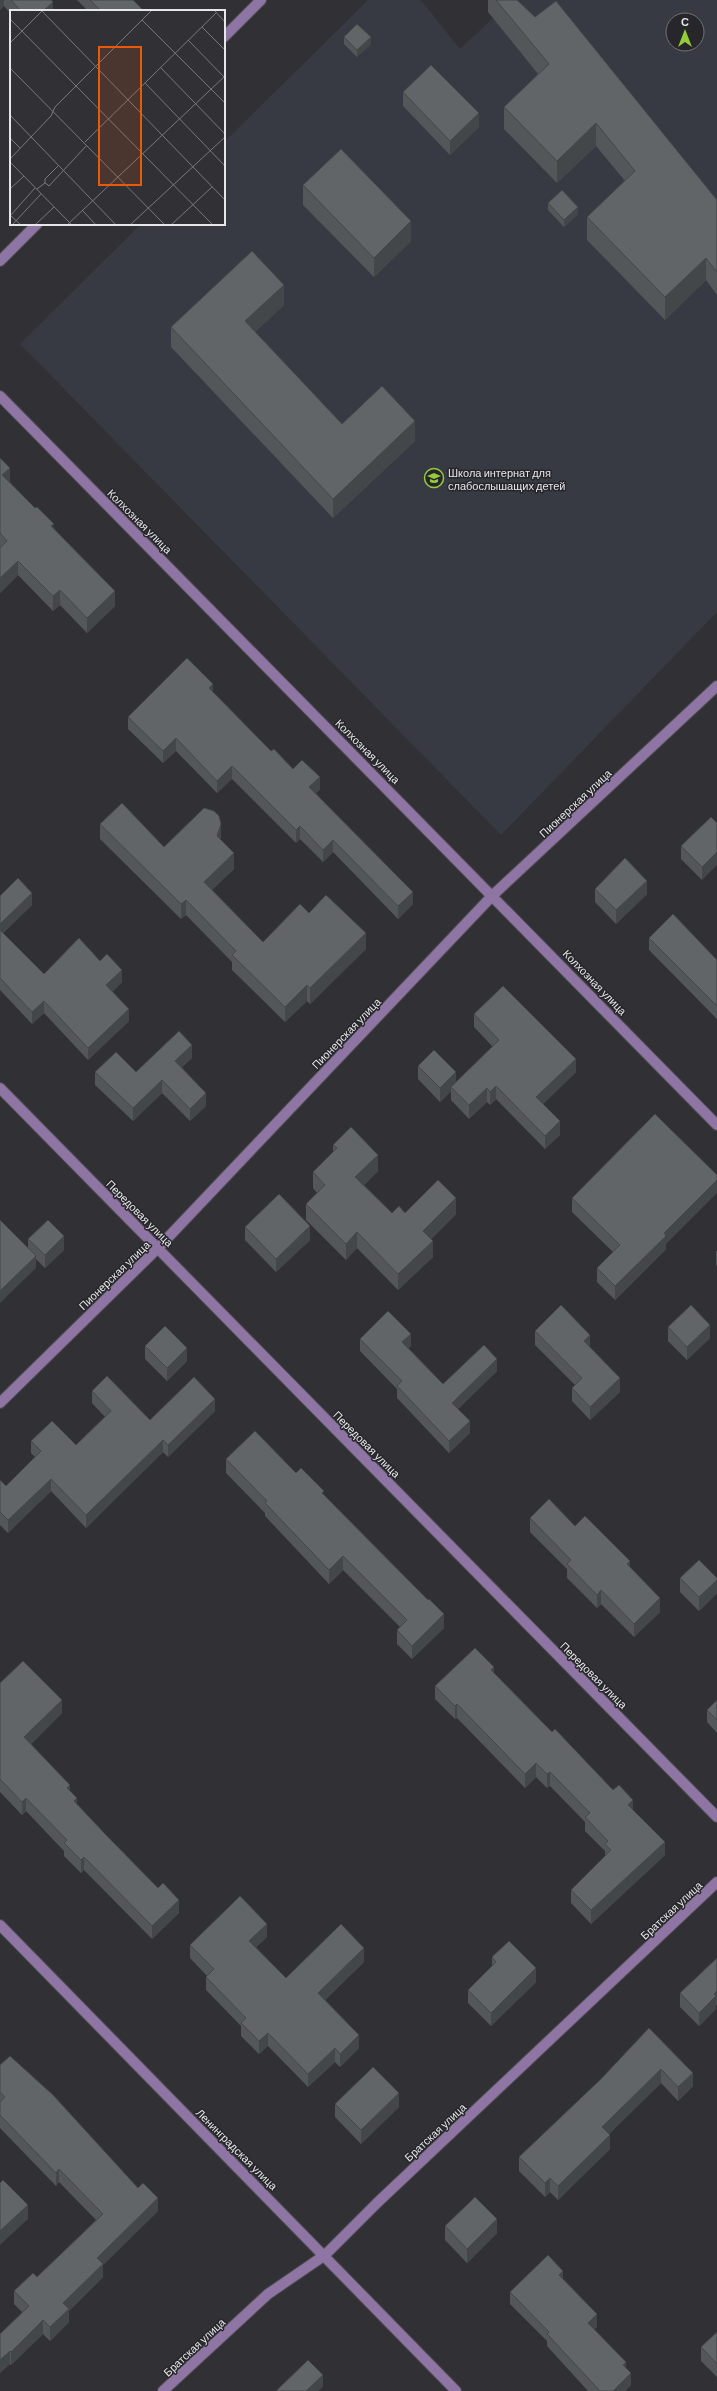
<svg xmlns="http://www.w3.org/2000/svg" width="717" height="2391" font-family="Barlow,sans-serif">
	<rect width="100%" height="100%" fill="#303035"/>
	<path fill="#383a43" fill-rule="evenodd" d="M368 0H421L460 49 512 0H717V612L501 835 20 344 141 224H224V142ZM673 20H697V44H673Z"/>
	<g fill="none" stroke-linecap="round" stroke-linejoin="round">
		<g stroke="#4d4d52" stroke-width="12">
			<g id="minor">
				<path d="M224 37 261 0"/>
				<path d="M0 261 37 224"/>
				<path d="M0 396 717 1125"/>
				<path d="M0 1088 717 1817"/>
				<path d="M0 1403 158 1248 493 895 717 686"/>
				<path d="M0 1925 456 2391"/>
				<path d="M163 2391 268 2294 325 2255 377 2203 717 1882"/>
			</g>
		</g>
		<use href="#minor" stroke="#8e75a4" stroke-width="10"/>
	</g>
	<g fill="#535759">
		<path d="M0 0H51L53 11H11V14L4 6 0 10Z"/>
		<path d="M77 0H133L144 11H88Z"/>
		<path d="M488 0H517L717 200V295L706 280 665 320 587 240V217L625 181 596 146 557 183 504 129V107L538 74 488 12Z"/>
		<path d="M344 37 371 44 357 57 344 44Z"/>
		<path d="M403 92 479 127 450 155 403 106Z"/>
		<path d="M303 185 411 241 374 277 303 205Z"/>
		<path d="M548 203 578 214 564 227 548 210Z"/>
		<path d="M284 305 255 332 342 424 415 441 333 518 171 347V327Z"/>
		<path d="M0 458 10 482 54 528 115 606 87 633 60 605 53 611 18 575 0 593Z"/>
		<path d="M213 692 271 751 293 769 320 789 316 793 413 904 398 919 333 852 323 862 300 839 296 843 232 779 217 793 176 751 163 763 128 729V717Z"/>
		<path d="M711 817 702 880 681 859V846Z"/>
		<path d="M100 824 164 847 221 840 234 869 212 890 263 942 309 913 366 949 310 1004 307 1001 285 1022 232 970V962L186 915 181 919 100 839Z"/>
		<path d="M595 889 647 894 616 924 595 902Z"/>
		<path d="M0 896 32 905 3 933 44 974 100 961 122 982 112 992 129 1021 88 1060 44 1013 32 1024 0 990Z"/>
		<path d="M649 938 717 960V1019L649 950Z"/>
		<path d="M474 1014 576 1072 543 1104 560 1135 545 1149 496 1099 490 1105 487 1102 469 1119 451 1100V1091L440 1102 418 1079V1066L456 1082 493 1047 474 1027Z"/>
		<path d="M192 1058 182 1067 206 1106 190 1121 162 1093 133 1121 95 1085V1072H136Z"/>
		<path d="M333 1145 378 1171 364 1185 392 1213H405L456 1214 431 1239 433 1257 398 1290 357 1248 346 1260 306 1220V1204L317 1193 313 1188V1172L333 1152Z"/>
		<path d="M572 1198 666 1244V1249L615 1300 597 1282V1268L613 1252 572 1212Z"/>
		<path d="M245 1227 310 1240 276 1272 245 1240Z"/>
		<path d="M28 1239 64 1250 45 1268 36 1259V1268L28 1249Z"/>
		<path d="M716 1251H717V1266L716 1265Z"/>
		<path d="M668 1327 710 1338 687 1360 668 1341Z"/>
		<path d="M535 1331 590 1348 620 1392 590 1420 572 1401V1388L575 1385 535 1345Z"/>
		<path d="M360 1339 411 1346 408 1348 443 1384 497 1371 458 1409 470 1433 449 1453 397 1398V1389L360 1351Z"/>
		<path d="M145 1346 187 1361 167 1381 145 1359Z"/>
		<path d="M92 1391 150 1420 215 1411 168 1457 163 1452 86 1528 51 1491 8 1533 0 1525V1480L6 1486 35 1457 31 1453V1441L76 1445 105 1417 92 1403Z"/>
		<path d="M226 1459 296 1473 324 1495 444 1628 412 1659 397 1644V1630L400 1627 343 1570 329 1584 265 1516V1513L226 1473Z"/>
		<path d="M530 1518 575 1526 630 1567 660 1612 634 1637 601 1604 597 1608 567 1578V1569L530 1532Z"/>
		<path d="M680 1578H717V1593L699 1611 680 1592Z"/>
		<path d="M494 1673 552 1732 633 1810 665 1855 591 1924 571 1903V1890L605 1857V1851L585 1831V1822L550 1786 547 1788 536 1777 525 1788 457 1718 455 1719 435 1699V1686Z"/>
		<path d="M0 1683 62 1713 31 1744 70 1791 77 1804 179 1913 152 1939 84 1870 81 1873 64 1856V1851L26 1811 22 1815 0 1792Z"/>
		<path d="M717 1700V1733L707 1722V1710Z"/>
		<path d="M267 1937 256 1947 286 1978 364 1962 325 2000 359 2048 340 2067 335 2062 308 2087 268 2046 259 2054 241 2036V2026L206 1990V1977L207 1976 190 1958V1945Z"/>
		<path d="M492 1957 536 1982 491 2026 468 2003V1990L492 1967Z"/>
		<path d="M717 1958V2005H716V2009L699 2026 680 2007V1993Z"/>
		<path d="M649 2028 693 2086 678 2101 661 2083 609 2134 610 2149 558 2200 550 2192 545 2197 519 2171V2157L601 2079Z"/>
		<path d="M0 2065 158 2211 103 2265V2277L69 2311V2322L50 2341 43 2334 11 2365 10 2364 0 2373 22 2312 14 2304V2291L37 2277 96 2220 59 2182 56 2186 0 2128Z"/>
		<path d="M335 2104 399 2107 361 2144 335 2117Z"/>
		<path d="M445 2226 497 2233 467 2263 445 2240Z"/>
		<path d="M563 2279 597 2327 594 2329 626 2367 631 2385 625 2391H588L547 2346V2341L510 2304V2292Z"/>
		<path d="M717 2333V2377L701 2361V2347Z"/>
	</g>
	<g fill="#444749">
		<path d="M0 0H4V6L0 10Z"/>
		<path d="M53 2V11H43Z"/>
		<path d="M371 37V44L357 57V50Z"/>
		<path d="M479 113V127L450 155V141Z"/>
		<path d="M596 123V146L557 183V161Z"/>
		<path d="M578 207V214L564 227V220Z"/>
		<path d="M411 221V241L374 277V258Z"/>
		<path d="M706 258V280L665 320V297Z"/>
		<path d="M284 285V305L245 341V321Z"/>
		<path d="M415 421V441L333 518V499Z"/>
		<path d="M10 468V483L2 475Z"/>
		<path d="M18 561V575L0 593V578Z"/>
		<path d="M60 590V605L53 611V596Z"/>
		<path d="M115 591V606L87 633V618Z"/>
		<path d="M213 684V697L209 688Z"/>
		<path d="M176 738V751L163 763V751Z"/>
		<path d="M232 766V779L217 793V781Z"/>
		<path d="M320 777V789L309 799V787Z"/>
		<path d="M221 824V840L217 836Z"/>
		<path d="M300 826V839L296 843V830Z"/>
		<path d="M333 840V852L323 862V850Z"/>
		<path d="M717 852V865L702 880V867Z"/>
		<path d="M234 853V869L204 897V882Z"/>
		<path d="M647 881V894L616 924V910Z"/>
		<path d="M413 892V904L398 919V906Z"/>
		<path d="M32 893V905L0 936V924Z"/>
		<path d="M186 900V915L181 919V904Z"/>
		<path d="M366 933V949L310 1004V988Z"/>
		<path d="M122 970V982L106 997V985Z"/>
		<path d="M307 985V1001L285 1022V1007Z"/>
		<path d="M44 1001V1013L32 1024V1012Z"/>
		<path d="M129 1009V1021L88 1060V1048Z"/>
		<path d="M192 1045V1058L175 1074V1061Z"/>
		<path d="M576 1059V1072L536 1111V1097Z"/>
		<path d="M456 1072V1086L451 1087V1091L440 1102V1088Z"/>
		<path d="M162 1080V1093L133 1121V1108Z"/>
		<path d="M496 1086V1099L490 1105V1092Z"/>
		<path d="M487 1088V1102L469 1119V1105Z"/>
		<path d="M206 1093V1106L190 1121V1109Z"/>
		<path d="M560 1121V1135L545 1149V1136Z"/>
		<path d="M378 1155V1171L355 1193V1177Z"/>
		<path d="M717 1180V1193L666 1244V1249L615 1300V1286L664 1233Z"/>
		<path d="M456 1198V1214L423 1247V1231Z"/>
		<path d="M310 1226V1240L276 1272V1259Z"/>
		<path d="M357 1232V1248L346 1260V1244Z"/>
		<path d="M64 1236V1250L45 1268V1255Z"/>
		<path d="M433 1241V1257L398 1290V1274Z"/>
		<path d="M36 1256V1268L0 1303V1291Z"/>
		<path d="M710 1325V1338L687 1360V1347Z"/>
		<path d="M411 1334V1346L402 1354V1342Z"/>
		<path d="M590 1335V1348L584 1341Z"/>
		<path d="M187 1348V1361L167 1381V1368Z"/>
		<path d="M497 1359V1371L452 1415V1403Z"/>
		<path d="M620 1378V1392L590 1420V1407Z"/>
		<path d="M215 1399V1411L168 1457V1445Z"/>
		<path d="M470 1421V1433L449 1453V1441Z"/>
		<path d="M163 1440V1452L86 1528V1515Z"/>
		<path d="M51 1479V1491L8 1533V1520Z"/>
		<path d="M343 1556V1570L329 1584V1570Z"/>
		<path d="M630 1561V1575L627 1564Z"/>
		<path d="M717 1580V1593L699 1611V1597Z"/>
		<path d="M601 1590V1604L597 1608V1595Z"/>
		<path d="M660 1598V1612L634 1637V1624Z"/>
		<path d="M444 1614V1628L412 1659V1646Z"/>
		<path d="M494 1667V1681L491 1670Z"/>
		<path d="M62 1700V1713L24 1750V1737Z"/>
		<path d="M457 1704V1718L455 1719V1706Z"/>
		<path d="M536 1763V1777L525 1788V1774Z"/>
		<path d="M550 1772V1786L547 1788V1774Z"/>
		<path d="M70 1785V1797L67 1788Z"/>
		<path d="M26 1798V1811L22 1815V1802Z"/>
		<path d="M77 1798V1811L74 1801Z"/>
		<path d="M633 1800V1813L628 1805Z"/>
		<path d="M665 1842V1855L591 1924V1910Z"/>
		<path d="M84 1857V1870L81 1873V1860Z"/>
		<path d="M179 1900V1913L152 1939V1926Z"/>
		<path d="M267 1924V1937L249 1954V1941Z"/>
		<path d="M364 1948V1962L318 2006V1993Z"/>
		<path d="M536 1968V1982L491 2026V2013Z"/>
		<path d="M717 1991 716 2009 699 2026V2013Z"/>
		<path d="M268 2033V2046L259 2054V2041Z"/>
		<path d="M359 2035V2048L340 2067V2054Z"/>
		<path d="M335 2048V2062L308 2087V2074Z"/>
		<path d="M661 2069V2083L602 2141V2127Z"/>
		<path d="M693 2073V2086L678 2101V2087Z"/>
		<path d="M399 2093V2107L361 2144V2130Z"/>
		<path d="M610 2135V2149L558 2200V2186Z"/>
		<path d="M59 2169V2182L56 2186V2173Z"/>
		<path d="M550 2178V2192L545 2197V2183Z"/>
		<path d="M158 2198V2211L103 2265V2277L69 2311V2322L50 2341V2327L63 2303 97 2258Z"/>
		<path d="M28 2205V2219L0 2245V2231Z"/>
		<path d="M497 2219V2233L467 2263V2249Z"/>
		<path d="M563 2271V2283L559 2275Z"/>
		<path d="M597 2314V2327L588 2335V2323Z"/>
		<path d="M43 2320V2334L11 2365V2352Z"/>
		<path d="M10 2351V2364L0 2373V2360Z"/>
		<path d="M626 2362V2374L623 2365Z"/>
		<path d="M631 2373V2385L625 2391H613Z"/>
		<path d="M323 2375V2387L318 2391H306Z"/>
	</g>
	<g fill="#616568" stroke="#444749">
		<path d="M11 0H51L53 2 43 11H21Z"/>
		<path d="M90 0H133L144 11H101Z"/>
		<path d="M496 0H517L535 17 556 1 717 200V272L706 258 665 297 587 217 635 171 596 123 557 161 504 107 549 64Z"/>
		<path d="M357 24 371 37 357 50 344 37Z"/>
		<path d="M431 65 479 113 450 141 403 92Z"/>
		<path d="M341 149 411 221 374 258 303 185Z"/>
		<path d="M562 190 578 207 564 220 548 203Z"/>
		<path d="M252 251 284 285 245 321 342 424 382 386 415 421 333 499 171 327Z"/>
		<path d="M0 458 10 468 2 475 35 508 37 507 54 524 51 526 115 591 87 618 60 590 53 596 18 561 0 578V548L7 541 0 533Z"/>
		<path d="M187 658 213 684 209 688 271 751 274 749 293 769 302 760 320 777 309 787 413 892 398 906 333 840 323 850 300 826 296 830 232 766 217 781 176 738 163 751 128 717Z"/>
		<path d="M122 803 164 847 204 808 214 811 219 816 221 824 217 836 234 853 204 882 263 942 300 904 309 913 326 895 366 933 310 988 307 985 285 1007 232 955 236 951 186 900 181 904 100 824Z"/>
		<path d="M711 817 717 823V852L702 867 681 846Z"/>
		<path d="M625 858 647 881 616 910 595 889Z"/>
		<path d="M18 878 32 893 0 924V896Z"/>
		<path d="M673 914 717 960V1006L649 938Z"/>
		<path d="M0 930 44 974 79 938 100 961 107 954 122 970 106 985 129 1009 88 1048 44 1001 32 1012 0 978Z"/>
		<path d="M503 986 576 1059 536 1097 560 1121 545 1136 496 1086 490 1092 487 1088 469 1105 451 1087 499 1040 474 1014Z"/>
		<path d="M179 1031 192 1045 175 1061 206 1093 190 1109 162 1080 133 1108 95 1072 116 1052 136 1072Z"/>
		<path d="M434 1050 456 1072 440 1088 418 1066Z"/>
		<path d="M655 1114 717 1175V1180L664 1233 666 1236 615 1286 597 1268 620 1245 572 1198Z"/>
		<path d="M351 1127 378 1155 355 1177 392 1213 399 1206 405 1213 438 1180 456 1198 423 1231 433 1241 398 1274 357 1232 346 1244 306 1204 325 1185 313 1172 337 1148 333 1145Z"/>
		<path d="M279 1194 310 1226 276 1259 245 1227Z"/>
		<path d="M0 1220 36 1256 0 1291Z"/>
		<path d="M48 1220 64 1236 45 1255 28 1239Z"/>
		<path d="M561 1305 590 1335 584 1341 620 1378 590 1407 572 1388 582 1378 535 1331Z"/>
		<path d="M691 1305 710 1325 687 1347 668 1327Z"/>
		<path d="M388 1311 411 1334 402 1342 443 1384 484 1345 497 1359 452 1403 470 1421 449 1441 397 1386 402 1381 360 1339Z"/>
		<path d="M165 1326 187 1348 167 1368 145 1346Z"/>
		<path d="M107 1376 150 1420 194 1377 215 1399 168 1445 163 1440 86 1515 51 1479 8 1520 0 1512V1480L6 1486 41 1451 31 1441 52 1421 76 1445 111 1411 92 1391Z"/>
		<path d="M255 1431 296 1473 301 1468 324 1491 322 1493 428 1600 429 1599 444 1614 412 1646 397 1630 407 1620 343 1556 329 1570 265 1503 267 1501 226 1459Z"/>
		<path d="M549 1499 575 1526 585 1516 630 1561 627 1564 660 1598 634 1624 601 1590 597 1595 567 1564 571 1560 530 1518Z"/>
		<path d="M699 1560 717 1578V1580L699 1597 680 1578Z"/>
		<path d="M475 1648 494 1667 491 1670 552 1732 555 1729 613 1790 619 1785 633 1800 628 1805 665 1842 591 1910 571 1890 611 1850 605 1844 608 1841 585 1817 590 1813 550 1772 547 1774 536 1763 525 1774 457 1704 455 1706 435 1686Z"/>
		<path d="M23 1661 62 1700 24 1737 70 1785 67 1788 77 1798 74 1801 106 1835 158 1888 163 1883 179 1900 152 1926 84 1857 81 1860 64 1843 67 1840 26 1798 22 1802 0 1779V1683Z"/>
		<path d="M717 1700V1720L707 1710Z"/>
		<path d="M240 1896 267 1924 249 1941 286 1978 341 1924 364 1948 318 1993 359 2035 340 2054 335 2048 308 2074 268 2033 259 2041 241 2023 246 2018 206 1977 214 1969 190 1945Z"/>
		<path d="M509 1941 536 1968 491 2013 468 1990 496 1962 492 1957Z"/>
		<path d="M717 1958V1991L714 1994 716 1996 699 2013 680 1993Z"/>
		<path d="M649 2028 693 2073 678 2087 661 2069 602 2127 610 2135 558 2186 550 2178 545 2183 519 2157 601 2079Z"/>
		<path d="M10 2056 53 2095 138 2188 143 2183 158 2198 97 2258 103 2264 63 2303 69 2309 50 2327 43 2320 11 2352 10 2351 0 2360V2334L29 2306 14 2291 33 2273 37 2277 103 2214 59 2169 56 2173 0 2115V2102L5 2097 0 2092V2065Z"/>
		<path d="M373 2067 399 2093 361 2130 335 2104Z"/>
		<path d="M3 2180 28 2205 0 2231V2183Z"/>
		<path d="M475 2197 497 2219 467 2249 445 2226Z"/>
		<path d="M548 2255 563 2271 559 2275 597 2314 588 2323 626 2362 623 2365 631 2373 613 2391H600L547 2334 549 2332 510 2292Z"/>
		<path d="M717 2332V2364L701 2347Z"/>
		<path d="M308 2360 323 2375 306 2391H276Z"/>
	</g>
	<defs>
		<g id="school-ring" transform="scale(1)"><circle r="9.5" fill="#26262b" stroke="#95cc3b" stroke-width="1.5"/><path d="M0-5L7-2L0 1L-7-2ZM-4 1L0 2.5L4 1V4Q0 6-4 4Z" fill="#95cc3b"/></g>
	</defs>
	<g fill-rule="evenodd">
		<use href="#school-ring" x="434" y="478"/>
	</g>
	<g text-anchor="middle" dominant-baseline="central" stroke-width="3" stroke-linejoin="round" paint-order="stroke">
		<g font-size="11" fill="#e6e7e9" stroke="#26262b" text-anchor="start">
			<text x="448" y="472">Школа интернат для<tspan x="448" dy="13">слабослышащих детей</tspan></text>
		</g>
		<g font-size="11" fill="#e6e7e9" stroke="#26262b">
			<text transform="translate(140 521) rotate(45)">Колхозная улица</text>
			<text transform="translate(368 751) rotate(45)">Колхозная улица</text>
			<text transform="translate(575 803) rotate(-43)">Пионерская улица</text>
			<text transform="translate(595 982) rotate(46)">Колхозная улица</text>
			<text transform="translate(346 1033) rotate(-46)">Пионерская улица</text>
			<text transform="translate(140 1213) rotate(45)">Передовая улица</text>
			<text transform="translate(114 1275) rotate(-44)">Пионерская улица</text>
			<text transform="translate(367 1444) rotate(45)">Передовая улица</text>
			<text transform="translate(594 1675) rotate(45)">Передовая улица</text>
			<text transform="translate(671 1910) rotate(-43)">Братская улица</text>
			<text transform="translate(435 2132) rotate(-43)">Братская улица</text>
			<text transform="translate(237 2149) rotate(45)">Ленинградская улица</text>
			<text transform="translate(194 2347) rotate(-43)">Братская улица</text>
		</g>
	</g>
	<g transform="translate(10 10)">
		<rect width="215" height="215" fill="#303035"/>
		<path fill="none" stroke="#79797d" stroke-width="1" d="M31 0 215 190M204 0 215 12M0 9 203 215M132 10 215 93M192 17 215 40M178 30 215 68M0 33 33 0M150 57 215 124M0 58 155 215M135 73 215 156M0 105 106 215M0 128 10 138M75 132 206 3M0 149 41 106 45 97 142 0M0 152 62 215M35 173V169L48 156M0 179 14 166M27 179 35 173 39 176 77 135M72 200 86 215M0 205 11 215M0 206 25 178M2 215 31 184M25 215 44 197M57 215 215 66M120 215 215 127M161 215 202 177"/>
		<path fill="#e8590c" fill-opacity="0.15" stroke="#e8590c" stroke-width="2" d="M89 37H131V175H89Z"/>
		<rect width="215" height="215" fill="none" stroke="#e6e7e9" stroke-width="2"/>
	</g>
	<g transform="translate(685 32)"><circle r="19" fill="#26262b" stroke="#737377"/>
	<path d="M0-3L7 15L0 10L-7 15Z" fill="#95cc3b"/>
	<text y="-6" font-size="11" font-weight="bold" text-anchor="middle" fill="#e6e7e9">С</text>
	</g>
</svg>
